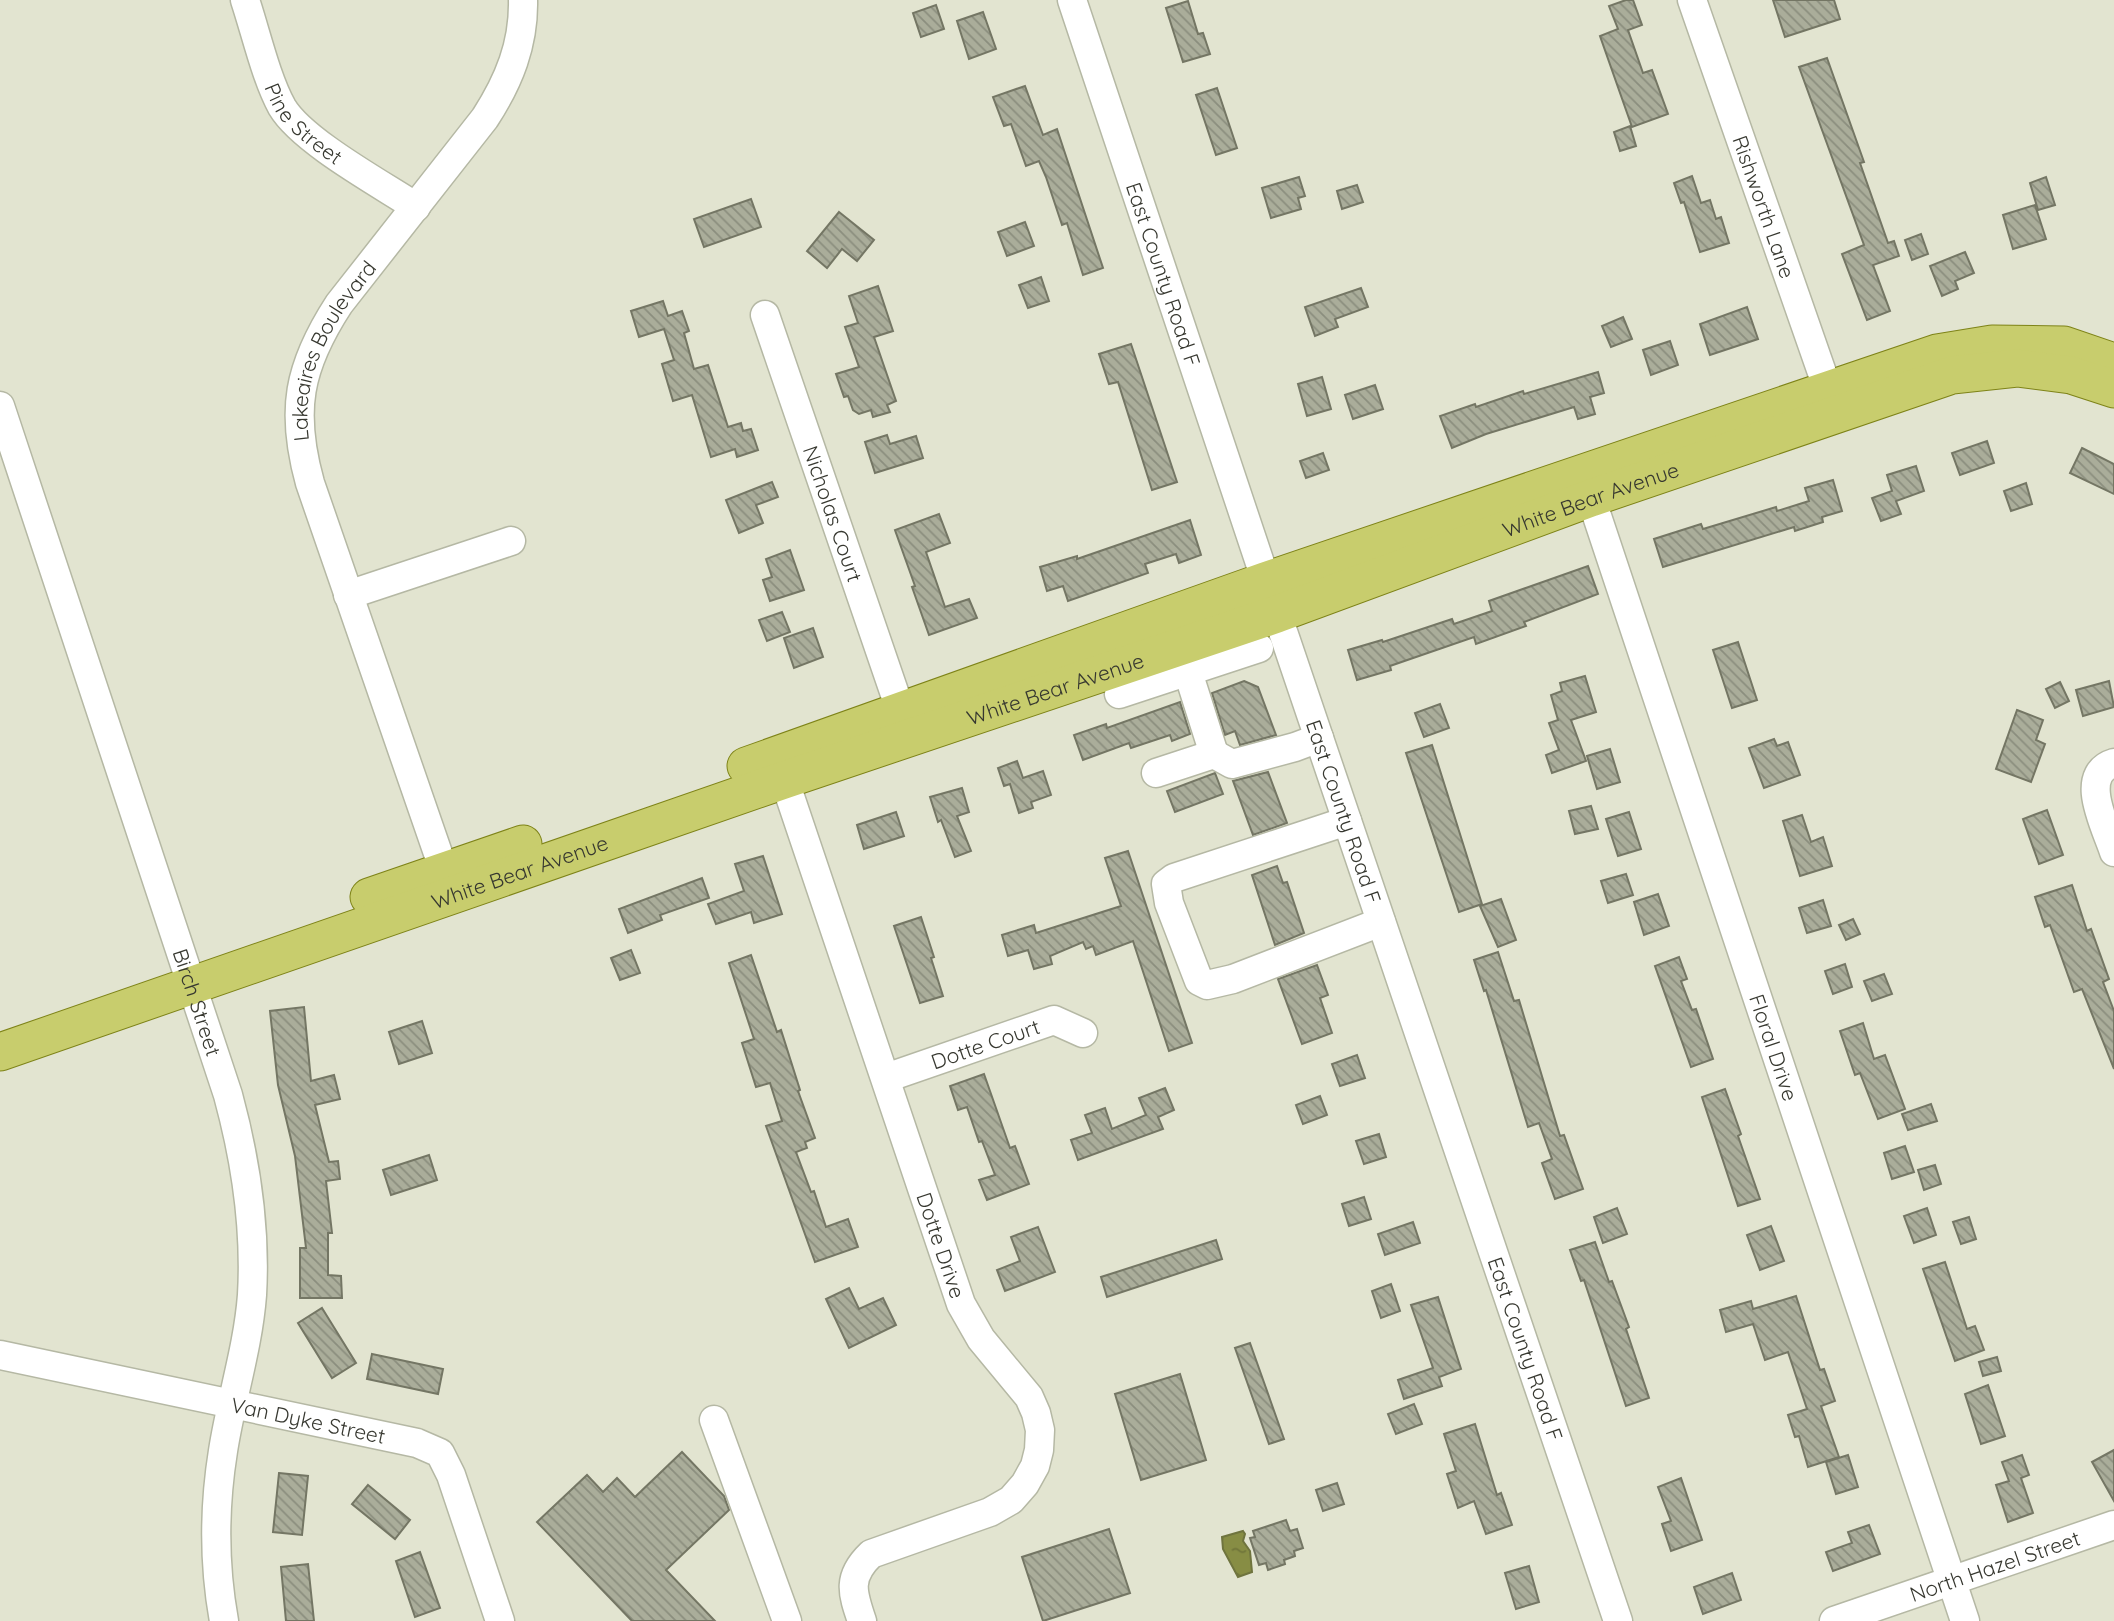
<svg xmlns="http://www.w3.org/2000/svg" width="2114" height="1621" font-family="Quicksand,sans-serif">
	<defs>
		<pattern id="water-ripples" width="26" height="14" patternUnits="userSpaceOnUse" patternTransform="scale(1.75)"><rect width="26" height="14" fill="#878d44"/><path d="M2 4q2-2 4 0t4 0M15 11q2-2 4 0t4 0" fill="none" stroke="#6f7439"/></pattern>
		<pattern id="building-back-hatch" width="6" height="6" patternUnits="userSpaceOnUse" patternTransform="scale(1.75)"><rect width="6" height="6" fill="#aaad9a"/><path d="M-1 5l2 2M0 0l6 6M5-1l2 2" fill="none" stroke="#8b8e7e"/></pattern>
	</defs>
	<rect width="100%" height="100%" fill="#e2e4d0"/>
	<path fill="url(#water-ripples)" stroke="#6f743e" stroke-width="2" d="M1243 1531 1245 1534 1243 1541 1250 1551 1252 1572 1238 1577 1223 1549 1222 1537Z"/>
	<g fill="url(#building-back-hatch)" stroke="#747664" stroke-width="2">
		<path d="M1626 0H1633L1642 25 1628 30 1643 73 1652 70 1668 114 1632 127 1600 36 1618 29 1609 6Z"/>
		<path d="M1773 0H1834L1840 19 1785 37Z"/>
		<path d="M1188 1 1198 34 1203 33 1210 54 1183 62 1166 8Z"/>
		<path d="M936 5 944 29 921 37 913 13Z"/>
		<path d="M983 12 996 49 969 59 957 21Z"/>
		<path d="M1827 58 1864 162 1860 163 1888 243 1894 241 1899 256 1873 265 1890 311 1867 320 1842 254 1864 245 1799 67Z"/>
		<path d="M1025 86 1043 135 1057 129 1103 268 1083 275 1067 223 1062 225 1046 177 1039 161 1026 166 1011 124 1004 126 993 97Z"/>
		<path d="M1217 88 1237 148 1216 155 1196 95Z"/>
		<path d="M1630 126 1636 146 1620 151 1614 132Z"/>
		<path d="M1692 176 1701 203 1710 200 1716 219 1721 217 1729 243 1700 252 1684 202 1681 203 1674 183Z"/>
		<path d="M1299 177 1305 196 1298 198 1301 209 1271 218 1262 188Z"/>
		<path d="M2046 177 2055 205 2038 210 2030 183Z"/>
		<path d="M1357 185 1363 202 1342 209 1337 191Z"/>
		<path d="M751 199 761 227 704 247 694 219Z"/>
		<path d="M2035 205 2046 239 2013 249 2003 215Z"/>
		<path d="M839 212 874 240 857 261 842 249 827 268 807 251Z"/>
		<path d="M1025 222 1034 246 1007 256 998 232Z"/>
		<path d="M1921 234 1928 254 1912 260 1905 240Z"/>
		<path d="M1965 252 1974 273 1955 281 1958 289 1942 296 1930 266Z"/>
		<path d="M1041 277 1049 301 1028 308 1019 285Z"/>
		<path d="M878 286 893 331 874 337 896 401 887 405 890 412 873 417 871 410 859 414 853 410 848 396 844 397 836 374 859 367 845 327 858 323 849 296Z"/>
		<path d="M1361 288 1368 307 1335 319 1338 327 1315 336 1305 307Z"/>
		<path d="M663 301 668 316 682 311 689 331 684 333 694 369 708 365 728 427 741 423 743 431 751 429 758 450 737 457 735 449 711 457 692 395 673 401 662 364 674 360 664 329 639 337 631 311Z"/>
		<path d="M1747 307 1758 339 1710 355 1700 324Z"/>
		<path d="M1623 317 1632 339 1611 347 1602 326Z"/>
		<path d="M1670 341 1678 365 1651 375 1643 350Z"/>
		<path d="M1131 344 1177 482 1152 490 1118 382 1109 384 1099 354Z"/>
		<path d="M1598 372 1604 393 1590 397 1595 414 1578 419 1574 407 1486 434 1452 448 1440 416 1475 404 1476 407 1523 391 1524 394Z"/>
		<path d="M1322 377 1331 409 1307 416 1298 384Z"/>
		<path d="M1375 385 1383 409 1353 419 1345 395Z"/>
		<path d="M887 435 890 444 916 436 923 458 875 473 865 442Z"/>
		<path d="M1987 441 1994 463 1960 475 1952 453Z"/>
		<path d="M2082 448 2114 464V494L2070 473Z"/>
		<path d="M1323 453 1329 470 1306 478 1300 461Z"/>
		<path d="M1916 466 1924 491 1896 501 1901 514 1881 521 1872 498 1892 491 1887 475Z"/>
		<path d="M1833 480 1842 511 1822 517 1823 522 1795 531 1794 527 1663 567 1654 539 1701 524 1703 529 1776 507 1777 511 1809 501 1805 488Z"/>
		<path d="M772 482 778 497 756 505 763 523 739 533 726 500Z"/>
		<path d="M2026 483 2032 504 2011 511 2004 491Z"/>
		<path d="M939 514 950 543 926 552 945 607 969 599 977 618 929 635 912 587 915 586 895 530Z"/>
		<path d="M1190 520 1201 555 1179 563 1176 554 1145 564 1148 573 1068 601 1063 586 1047 591 1040 567 1077 556V559Z"/>
		<path d="M790 550 804 590 770 601 763 580 772 577 766 559Z"/>
		<path d="M1588 566 1598 594 1524 622 1526 626 1476 644 1474 637 1390 666 1391 670 1357 680 1348 650 1382 640 1383 642 1452 619 1454 624 1492 611 1489 601Z"/>
		<path d="M782 612 790 632 767 641 759 620Z"/>
		<path d="M813 628 823 657 794 668 784 638Z"/>
		<path d="M1738 642 1757 700 1732 708 1713 650Z"/>
		<path d="M1585 676 1596 712 1571 720 1586 761 1552 773 1546 755 1559 750 1549 723 1558 720 1551 695 1562 691 1560 683Z"/>
		<path d="M1244 681 1258 687 1276 735 1240 745 1235 731 1225 735 1212 693Z"/>
		<path d="M2109 681 2114 707 2083 716 2076 690Z"/>
		<path d="M2060 682 2069 701 2055 708 2046 689Z"/>
		<path d="M1180 702 1190 734 1172 741 1170 735 1131 748 1129 743 1083 760 1074 735 1106 724 1107 728Z"/>
		<path d="M1440 704 1449 728 1424 737 1415 713Z"/>
		<path d="M2017 710 2043 720 2036 740 2045 744 2031 782 1996 769Z"/>
		<path d="M1774 739 1777 746 1788 742 1800 775 1764 788 1749 748Z"/>
		<path d="M1432 745 1482 904 1459 912 1406 753Z"/>
		<path d="M1610 749 1620 782 1597 789 1587 756Z"/>
		<path d="M1017 761 1023 778 1043 771 1051 795 1031 802 1033 808 1019 813 1010 784 1004 786 998 768Z"/>
		<path d="M1268 772 1287 823 1253 835 1233 781Z"/>
		<path d="M1215 773 1223 794 1175 812 1167 791Z"/>
		<path d="M962 788 969 812 957 816 971 851 955 857 941 820 938 822 930 797Z"/>
		<path d="M1591 806 1598 829 1575 834 1569 811Z"/>
		<path d="M2047 810 2063 855 2039 864 2023 819Z"/>
		<path d="M896 812 904 836 864 849 857 825Z"/>
		<path d="M1629 812 1641 849 1618 856 1606 819Z"/>
		<path d="M1802 815 1811 842 1823 837 1832 866 1800 876 1783 821Z"/>
		<path d="M1128 851 1192 1043 1169 1051 1133 941 1096 955 1093 946 1086 949 1083 942 1050 956 1052 964 1034 969 1028 950 1008 956 1002 935 1034 925 1036 933 1121 906 1105 858Z"/>
		<path d="M763 856 782 914 754 923 751 912 716 924 708 904 744 891 735 864Z"/>
		<path d="M1277 866 1283 883 1287 882 1304 933 1275 945 1252 875Z"/>
		<path d="M1626 874 1633 895 1608 903 1601 881Z"/>
		<path d="M702 878 709 898 660 915 662 920 628 933 619 909Z"/>
		<path d="M2072 885 2087 931 2091 929 2109 979 2103 982 2114 1011V1069L2082 989 2074 992 2050 925 2045 927 2035 897Z"/>
		<path d="M1658 894 1669 926 1644 935 1634 902Z"/>
		<path d="M1501 899 1516 940 1498 947 1480 906Z"/>
		<path d="M1823 900 1831 926 1807 933 1799 908Z"/>
		<path d="M921 917 934 957 931 958 943 996 920 1003 894 926Z"/>
		<path d="M1853 919 1860 934 1846 940 1839 925Z"/>
		<path d="M631 950 640 973 620 980 611 958Z"/>
		<path d="M1498 952 1514 1001 1519 1000 1560 1136 1564 1135 1583 1189 1555 1199 1542 1163 1552 1159 1539 1123 1528 1127 1486 990 1484 991 1474 960Z"/>
		<path d="M751 955 777 1032 781 1030 800 1090 798 1091 815 1138 805 1142 807 1148 796 1152 811 1192 814 1191 826 1227 848 1219 858 1247 815 1262 766 1126 782 1121 770 1083 756 1087 742 1043 754 1039 729 963Z"/>
		<path d="M1679 957 1687 979 1681 981 1692 1010 1696 1009 1713 1059 1691 1067 1655 966Z"/>
		<path d="M1845 964 1852 987 1833 994 1825 971Z"/>
		<path d="M1317 965 1328 995 1320 998 1332 1033 1302 1044 1278 979Z"/>
		<path d="M1884 974 1892 994 1872 1001 1864 981Z"/>
		<path d="M304 1007 311 1081 334 1075 340 1099 315 1105 329 1162 338 1161 340 1179 326 1181 332 1233H328V1275L341 1276 342 1298H300V1248H306L295 1156 278 1085 270 1011Z"/>
		<path d="M422 1021 432 1053 399 1064 389 1032Z"/>
		<path d="M1863 1023 1874 1059 1885 1055 1905 1109 1878 1119 1860 1073 1855 1075 1840 1031Z"/>
		<path d="M1357 1055 1365 1078 1340 1086 1332 1064Z"/>
		<path d="M984 1074 1010 1148 1015 1146 1029 1184 987 1200 979 1180 995 1175 982 1141 979 1142 967 1107 958 1110 950 1086Z"/>
		<path d="M1165 1088 1174 1110 1158 1117 1163 1129 1078 1160 1071 1140 1092 1133 1085 1115 1105 1108 1112 1129 1146 1115 1139 1098Z"/>
		<path d="M1725 1089 1741 1134 1738 1136 1760 1199 1738 1206 1702 1097Z"/>
		<path d="M1320 1096 1327 1115 1303 1124 1296 1105Z"/>
		<path d="M1931 1104 1937 1121 1908 1130 1902 1114Z"/>
		<path d="M1379 1134 1386 1157 1364 1164 1356 1141Z"/>
		<path d="M1905 1146 1914 1172 1892 1179 1884 1153Z"/>
		<path d="M429 1155 437 1180 391 1195 383 1170Z"/>
		<path d="M1935 1165 1941 1184 1924 1190 1918 1170Z"/>
		<path d="M1364 1197 1371 1219 1349 1226 1342 1204Z"/>
		<path d="M1617 1208 1627 1234 1603 1243 1594 1217Z"/>
		<path d="M1927 1208 1936 1235 1914 1243 1904 1216Z"/>
		<path d="M1969 1217 1976 1239 1961 1244 1953 1222Z"/>
		<path d="M1413 1222 1420 1243 1385 1255 1378 1234Z"/>
		<path d="M1771 1226 1784 1261 1760 1270 1747 1235Z"/>
		<path d="M1038 1227 1055 1272 1005 1291 997 1270 1020 1261 1011 1237Z"/>
		<path d="M1216 1240 1222 1259 1107 1297 1101 1277Z"/>
		<path d="M1595 1242 1609 1282 1612 1281 1629 1327 1626 1329 1649 1398 1626 1406 1584 1280 1581 1281 1570 1250Z"/>
		<path d="M1945 1262 1967 1329 1975 1326 1984 1350 1955 1361 1923 1269Z"/>
		<path d="M1391 1284 1400 1311 1381 1318 1372 1291Z"/>
		<path d="M849 1288 859 1309 883 1298 896 1325 849 1348 826 1299Z"/>
		<path d="M1796 1296 1820 1370 1824 1369 1835 1401 1821 1406 1839 1457 1808 1467 1799 1436 1795 1437 1788 1415 1807 1409 1788 1352 1765 1360 1753 1324 1726 1332 1720 1310 1751 1301 1753 1309Z"/>
		<path d="M1438 1297 1461 1369 1439 1377 1442 1386 1404 1399 1398 1380 1433 1368 1411 1305Z"/>
		<path d="M322 1308 356 1363 332 1378 298 1323Z"/>
		<path d="M1250 1343 1284 1439 1269 1444 1235 1348Z"/>
		<path d="M372 1354 443 1369 438 1394 367 1379Z"/>
		<path d="M1997 1357 2001 1371 1983 1376 1979 1362Z"/>
		<path d="M1180 1374 1206 1460 1141 1480 1115 1394Z"/>
		<path d="M1988 1385 2005 1436 1981 1444 1965 1394Z"/>
		<path d="M1414 1404 1422 1424 1396 1434 1388 1414Z"/>
		<path d="M1475 1424 1497 1495 1501 1493 1512 1525 1486 1534 1474 1501 1458 1508 1447 1474 1456 1471 1444 1434Z"/>
		<path d="M2114 1450V1501L2092 1462Z"/>
		<path d="M682 1452 724 1496 729 1510 666 1570 715 1621H632L537 1522 587 1475 603 1492 617 1478 635 1497Z"/>
		<path d="M1848 1455 1858 1487 1836 1494 1826 1462Z"/>
		<path d="M2022 1455 2029 1475 2021 1478 2033 1513 2008 1522 1996 1485 2009 1481 2002 1462Z"/>
		<path d="M279 1473 308 1476 302 1535 273 1532Z"/>
		<path d="M1681 1478 1702 1540 1671 1551 1662 1524 1671 1521 1658 1487Z"/>
		<path d="M1337 1483 1344 1504 1323 1511 1316 1490Z"/>
		<path d="M368 1485 410 1520 395 1539 352 1504Z"/>
		<path d="M1286 1520 1290 1531 1297 1529 1303 1548 1294 1551 1295 1556 1284 1560 1285 1564 1268 1570 1266 1563 1259 1565 1250 1538 1255 1537 1253 1531Z"/>
		<path d="M1869 1525 1880 1554 1833 1571 1826 1552 1852 1543 1848 1532Z"/>
		<path d="M1109 1529 1130 1593 1043 1621 1022 1557Z"/>
		<path d="M420 1552 440 1608 415 1617 396 1561Z"/>
		<path d="M308 1564 314 1621H286L281 1567Z"/>
		<path d="M1529 1566 1539 1602 1516 1609 1505 1573Z"/>
		<path d="M1732 1573 1741 1600 1703 1614 1694 1587Z"/>
	</g>
	<g fill="none" stroke-linecap="round" stroke-linejoin="round">
		<g stroke="#b5b8a4" stroke-width="31">
			<g id="minor">
				<path id="s1" d="M245 0C256 33 266 78 282 107 302 141 381 184 416 207"/>
				<path id="s2" d="M1072 0 1277 614 1618 1621"/>
				<path id="s3" d="M1692 0 1834 407"/>
				<path id="s4" d="M765 315 901 712"/>
				<path id="s5" d="M0 406 228 1095C246 1161 256 1226 252 1295 248 1348 231 1399 223 1451 214 1507 214 1566 224 1621"/>
				<path id="s6" d="M1585 480 1965 1621"/>
				<path d="M348 595 511 541"/>
				<path d="M1188 672 1214 754"/>
				<path d="M1119 694 1259 648"/>
				<path id="s7" d="M778 761 961 1304 981 1339 1029 1397 1036 1413 1040 1430 1039 1450 1035 1466 1025 1484 1011 1500 990 1512 871 1554C847 1577 852 1592 862 1621"/>
				<path d="M2114 763C2077 774 2106 827 2114 852"/>
				<path d="M1156 773 1214 754 1232 764 1295 747 1319 738"/>
				<path d="M1347 821 1174 878 1166 884 1169 903 1199 981 1207 985 1233 979 1381 922"/>
				<path id="s8" d="M450 888 310 483C290 411 298 367 339 304L485 118C509 81 524 44 523 0"/>
				<path id="s9" d="M886 1078 1054 1020 1083 1033"/>
				<path id="s10" d="M0 1355 417 1443 440 1453 451 1475 500 1621"/>
				<path d="M714 1420 787 1621"/>
				<path id="s11" d="M1834 1621 2114 1525"/>
			</g>
		</g>
		<g stroke="#7e8318" stroke-width="39">
			<g id="major">
				<path d="M746 766 1265 581 1937 353 1992 344 2064 345 2114 362"/>
				<path d="M369 897 523 844"/>
				<path id="s12" d="M0 1052 784 780 1277 614 1591 498 1952 375 2017 368 2071 375 2114 389"/>
			</g>
		</g>
		<use href="#minor" stroke="#fff" stroke-width="28"/>
		<use href="#major" stroke="#c8cd6d" stroke-width="37"/>
	</g>
	<g text-anchor="middle" dominant-baseline="central" stroke-width="6" stroke-linejoin="round" paint-order="stroke">
		<g font-size="21" fill="#373830" stroke="#e2e4d0">
			<text stroke="none"><textPath href="#s1" startOffset="140">Pine Street</textPath></text>
			<text stroke="none"><textPath href="#s3" startOffset="219">Rishworth Lane</textPath></text>
			<text stroke="none"><textPath href="#s2" startOffset="289">East County Road F</textPath></text>
			<text stroke="none"><textPath href="#s8" startOffset="570">Lakeaires Boulevard</textPath></text>
			<text stroke="none"><textPath href="#s12" startOffset="1684">White Bear Avenue</textPath></text>
			<text stroke="none"><textPath href="#s4" startOffset="210">Nicholas Court</textPath></text>
			<text stroke="none"><textPath href="#s12" startOffset="1116">White Bear Avenue</textPath></text>
			<text stroke="none"><textPath href="#s2" startOffset="856">East County Road F</textPath></text>
			<text stroke="none"><textPath href="#s12" startOffset="550">White Bear Avenue</textPath></text>
			<text stroke="none"><textPath href="#s5" startOffset="628">Birch Street</textPath></text>
			<text stroke="none"><textPath href="#s9" startOffset="105">Dotte Court</textPath></text>
			<text stroke="none"><textPath href="#s6" startOffset="598">Floral Drive</textPath></text>
			<text stroke="none"><textPath href="#s7" startOffset="511">Dotte Drive</textPath></text>
			<text stroke="none"><textPath href="#s2" startOffset="1423">East County Road F</textPath></text>
			<text stroke="none"><textPath href="#s10" startOffset="315">Van Dyke Street</textPath></text>
			<text stroke="none"><textPath href="#s11" startOffset="170">North Hazel Street</textPath></text>
		</g>
	</g>
</svg>
